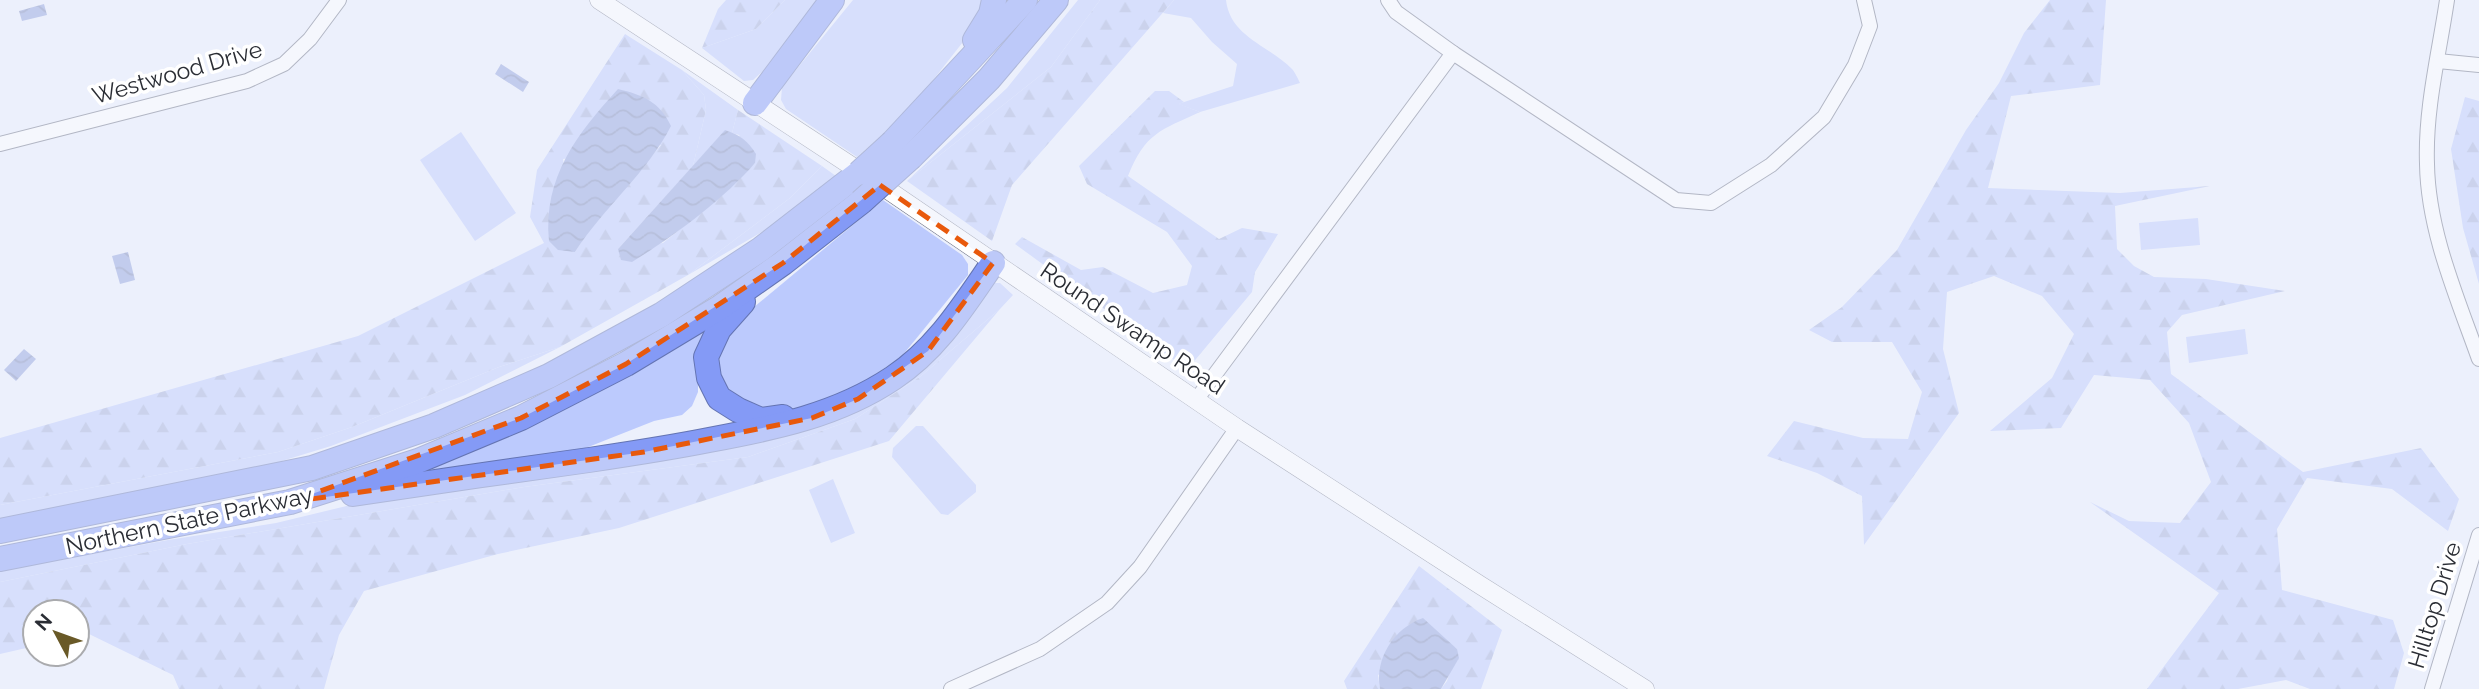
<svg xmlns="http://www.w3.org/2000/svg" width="2479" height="689" font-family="Raleway,sans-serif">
	<defs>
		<pattern id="forest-firs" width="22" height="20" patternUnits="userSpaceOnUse" patternTransform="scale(1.75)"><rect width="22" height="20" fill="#bccafd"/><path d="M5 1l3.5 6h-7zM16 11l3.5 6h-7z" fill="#a2aed9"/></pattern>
		<pattern id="water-waves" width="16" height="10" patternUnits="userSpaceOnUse" patternTransform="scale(1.75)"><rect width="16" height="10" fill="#8fa0dc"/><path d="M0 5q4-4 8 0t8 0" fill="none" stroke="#7583b3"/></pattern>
	</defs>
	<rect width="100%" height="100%" fill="#ecf0fc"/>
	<g fill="#bccafd">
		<path d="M785 0H817L763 71 753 80 744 81 702 48 756 29Z"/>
		<path d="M853 0H986L970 33 908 112 857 157 786 109 781 100 782 87Z"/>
		<path d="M1078 0H1100L1051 67 907 181 1007 88Z"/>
		<path d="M1174 0H1226C1230 37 1270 46 1292 69 1295 72 1298 79 1300 83L1200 112 1178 104 1233 86 1237 64 1212 42 1191 18 1163 13Z"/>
		<path d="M682 70 738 110 732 133 725 131 693 166 706 110 704 95Z"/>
		<path d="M461 132 516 213 475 241 420 160Z"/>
		<path d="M822 166 836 176 791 215 688 275 790 198Z"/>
		<path d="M883 200 962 255 968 264V275L902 356 866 381 817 403 774 415 732 401 716 366 724 332Z"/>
		<path d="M2198 218 2200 245 2141 250 2139 223Z"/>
		<path d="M994 283H1000L1013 295 1000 309 921 376 855 419 748 457 524 487 187 544 0 582V571L168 540 276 523 359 503 855 407 987 286Z"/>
		<path d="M710 326 698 377V392L692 406 682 415 654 421 563 457 428 473 431 468Z"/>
		<path d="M2245 329 2248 354 2189 363 2186 337Z"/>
		<path d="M560 347 465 395 331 446 236 475 0 520V505L278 452 352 427 499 367Z"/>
		<path d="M916 426H923L976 485V492L948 515 941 514 892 457 893 448Z"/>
		<path d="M833 479 855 533 831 543 809 490Z"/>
	</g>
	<g fill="url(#forest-firs)" fill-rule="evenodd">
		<path d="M726 0H785L756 29 702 48 718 9Z"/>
		<path d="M1100 0H1174L1012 185 992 241 907 181 1051 67Z"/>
		<path d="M2050 0H2106L2100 85 2011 96 1988 188 2120 193 2210 186 2115 206 2117 249 2134 266 2154 277 2206 279 2285 291 2182 315 2167 332 2171 374 2303 472 2421 448 2459 499 2448 531 2392 489 2307 478 2277 529 2282 590 2393 620 2404 653 2394 689H2310L2286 680 2238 689H2147L2219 593 2090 502 2129 521 2180 523 2211 482 2189 423 2150 380 2094 375 2061 428 1990 431 2052 378 2074 334 2042 296 1994 276 1947 292 1943 349 1959 413 1864 545 1862 496 1817 473 1767 456 1794 421 1863 438 1908 439 1922 392 1892 342H1832L1809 330 1842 307 1897 250 1966 130 1999 83 2024 33Z"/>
		<path d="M625 34 682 70 704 95 706 110 693 166 618 249 663 243 716 200 755 163 739 135 732 133 738 110 822 166 790 198 688 275 560 347 499 367 352 427 278 452 0 505V438L358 336 544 243 530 217 537 170ZM661 145 588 232 575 252 563 159Z"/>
		<path d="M1155 91H1169L1184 102 1179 104 1200 112C1161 130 1145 133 1128 176L1219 239 1242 228 1278 234 1255 272 1252 292 1191 365 1177 362 1015 244 1022 237 1081 270 1103 267 1153 293 1187 285 1192 266 1167 232 1087 184 1079 166Z"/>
		<path d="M2465 97 2479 101V284L2463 228 2451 149Z"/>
		<path d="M1000 309 889 441 619 528 498 554 364 591 339 635 324 689H179L173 675 89 634 77 636V612H35V646L0 654V582L187 544 524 487 748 457 855 419 921 376Z"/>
		<path d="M1419 566 1502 630 1481 689H1441L1447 681 1457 649 1444 639 1378 675 1380 689H1347L1344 681Z"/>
	</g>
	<g fill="url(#water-waves)">
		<path d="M44 4 47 15 22 21 19 11Z"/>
		<path d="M501 64 529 82 523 92 495 74Z"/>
		<path d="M618 89C643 95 660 102 671 126 647 173 604 207 575 252L558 250 549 241C543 177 577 134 618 89Z"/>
		<path d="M725 130C740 135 748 141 756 154L755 163C723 200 674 236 632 262L621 260 618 249Z"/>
		<path d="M128 252 135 280 120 284 112 256Z"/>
		<path d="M24 349 36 359 16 381 4 370Z"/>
		<path d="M1423 618 1457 649 1459 658 1441 689H1380C1374 659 1394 628 1423 618Z"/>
	</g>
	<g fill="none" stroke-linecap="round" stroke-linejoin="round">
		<g stroke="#6c7183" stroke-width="16">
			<g id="minor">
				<path d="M1388 0 1396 12 1453 53 1676 200 1711 203 1771 165 1824 117 1855 65 1870 26 1864 0"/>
				<path d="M2447 0C2439 54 2425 109 2427 164 2428 231 2457 297 2479 359"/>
				<path d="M2438 61 2479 65"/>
				<path d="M0 144 247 81 284 64 310 39 339 0"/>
				<path d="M1196 400 1453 53"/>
				<path d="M951 689 1040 649 1107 603 1140 567 1237 428"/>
				<path d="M2432 689 2479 535"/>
			</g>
		</g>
		<g stroke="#6c7183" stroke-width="19">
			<path id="tertiary" d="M599 0 885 188 1237 428 1480 585 1645 689"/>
		</g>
		<g stroke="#6474b2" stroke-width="26">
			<g id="motorway">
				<path d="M975 40 991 14 994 0"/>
				<path d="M755 103 832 0"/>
				<path d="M893 142 1025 0"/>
				<path d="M911 157 989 79 1056 0"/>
				<path d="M743 302 719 329 706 357 709 378 719 398 738 410 761 420 783 417"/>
				<path d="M353 494C432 482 510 471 589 460 629 454 669 448 709 440 774 428 838 415 893 378 937 349 964 305 993 263"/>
				<path d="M0 531 312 468 434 426 549 376 661 315 761 249 859 173"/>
				<path d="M0 559 290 502 418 461 521 418 626 364 719 308 783 263 861 202"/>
			</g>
		</g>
		<use href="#minor" stroke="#fff" stroke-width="14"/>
		<use href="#tertiary" stroke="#fff" stroke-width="18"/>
		<use href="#motorway" stroke="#849af6" stroke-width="24"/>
		<g stroke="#6474b2" stroke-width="26" stroke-linecap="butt">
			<g id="motorway-bridge">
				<path d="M859 173 893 142"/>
				<path d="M861 202 911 157"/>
			</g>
		</g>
		<use href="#motorway-bridge" stroke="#849af6" stroke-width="24"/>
	</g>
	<path d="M0 0H2479V689H0ZM880 185 993 263 928 351 858 399 812 418 644 452 290 502 521 418 626 364 783 263Z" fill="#ecf0fc" fill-opacity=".55" fill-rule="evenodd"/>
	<path fill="none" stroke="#e8590c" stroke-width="5" stroke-dasharray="14 9" stroke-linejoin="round" d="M880 185 993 263 928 351 858 399 812 418 644 452 290 502 521 418 626 364 783 263Z"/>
	<g text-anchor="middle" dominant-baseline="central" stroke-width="7" stroke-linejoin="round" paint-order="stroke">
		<g font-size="23" fill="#2a2d34" stroke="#fff">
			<text transform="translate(177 72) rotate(-16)">Westwood Drive</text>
			<text transform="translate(1133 328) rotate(34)">Round Swamp Road</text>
			<text transform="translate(189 520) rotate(-12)">Northern State Parkway</text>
			<text transform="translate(2434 605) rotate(-73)">Hilltop Drive</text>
		</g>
	</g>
	<g transform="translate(56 633) rotate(311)"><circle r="33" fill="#ffffff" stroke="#aaabae" stroke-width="2"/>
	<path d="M0-5L12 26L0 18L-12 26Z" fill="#695927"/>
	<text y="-10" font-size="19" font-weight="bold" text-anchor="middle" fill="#2a2d34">N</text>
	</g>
</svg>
